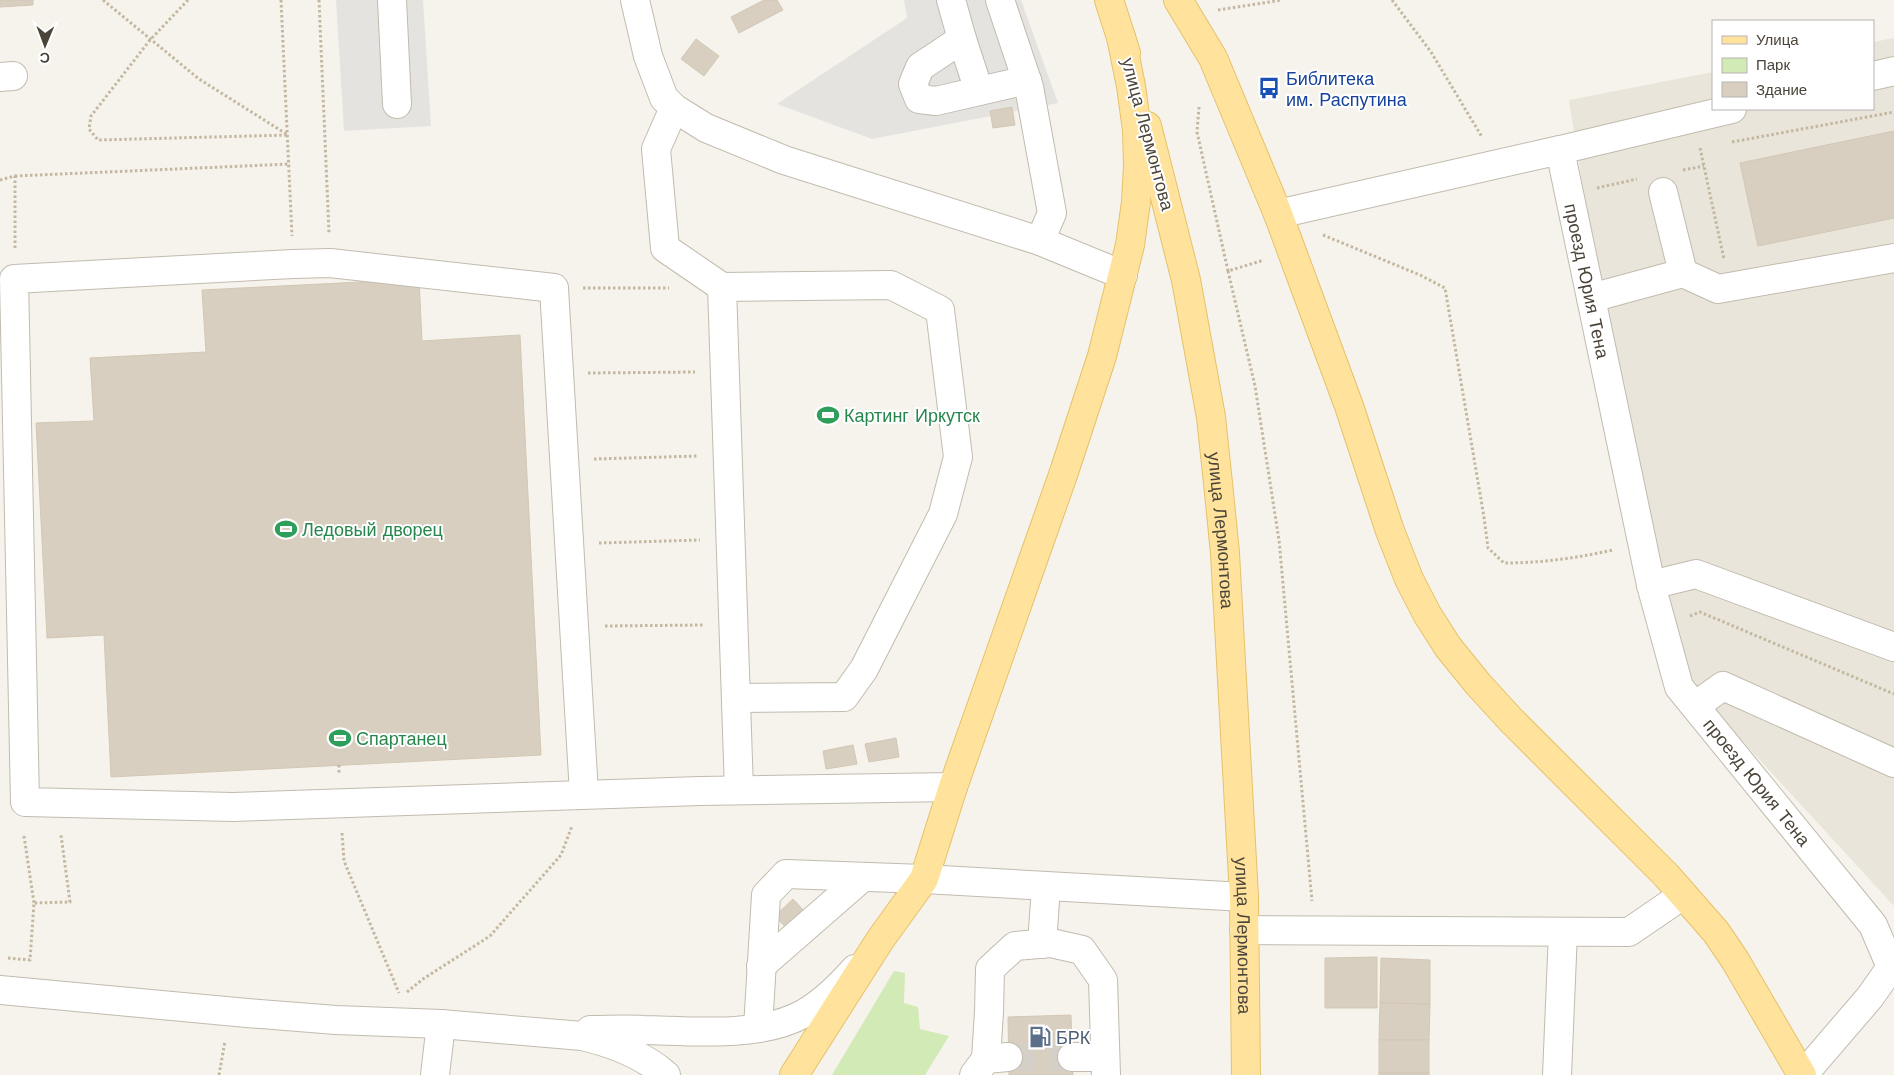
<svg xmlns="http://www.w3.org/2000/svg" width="1894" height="1075" font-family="'Work Sans',sans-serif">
	<rect width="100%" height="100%" fill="#f6f3ec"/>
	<path fill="#eae5da" d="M1894 38V906L1656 647 1569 100 1713 72V109H1873V42Z"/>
	<path fill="#d2eab5" d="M894 971 905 973 904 1003 918 1007 920 1029 949 1036 925 1075H832Z"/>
	<g fill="#e5e3e0">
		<path d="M336 0H423L431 126 344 131Z"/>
		<path d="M904 0H1021L1058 103 872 139 777 104 907 18Z"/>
	</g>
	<g fill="#d8cfc1" stroke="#d3c7b4">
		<path d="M0 0H33V5L0 7Z"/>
		<path d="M764 0H777L783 10 739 33 731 17Z"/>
		<path d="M696 39 719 56 704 76 681 59Z"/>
		<path d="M1012 107 1015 125 993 128 990 111Z"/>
		<path d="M1894 131V218L1758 246 1740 163Z"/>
		<path d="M419 279 422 341 520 335 541 755 111 777 104 635 47 638 36 423 94 421 90 358 206 352 202 290Z"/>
		<path d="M896 738 899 757 869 762 865 744Z"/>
		<path d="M853 745 857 764 826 769 823 751Z"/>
		<path d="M793 899 807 914 789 931 775 916Z"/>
		<path d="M1377 957V1008H1325V958Z"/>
		<path d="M1381 958 1430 960V1004L1380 1003Z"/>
		<path d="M1380 1003 1430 1004 1429 1040H1379Z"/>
		<path d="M1071 1015 1073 1075H1009L1008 1017Z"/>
		<rect x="1379" y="1040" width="50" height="33"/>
		<rect x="1379" y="1073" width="50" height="2"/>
	</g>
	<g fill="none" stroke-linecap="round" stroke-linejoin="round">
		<path stroke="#d4d0c8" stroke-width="28" stroke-dasharray="28 14" stroke-linecap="butt" d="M1008 1057H1072"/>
		<g stroke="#c2bbae" stroke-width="30">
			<g id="minor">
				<path d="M392 0 397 104"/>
				<path d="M635 0 648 56 664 98 674 108 706 128 784 160 1040 241 1123 275"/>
				<path d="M951 0 962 39 920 67 913 84 919 99 936 101 1027 80"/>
				<path d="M1000 0 1029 87 1052 213 1040 241"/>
				<path d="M962 39 979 91"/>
				<path d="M1873 76 1894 71"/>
				<path d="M0 77 13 76"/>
				<path d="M674 108 656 149 665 248 722 287 739 790"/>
				<path d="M1663 192 1683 273"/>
				<path d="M1278 214 1560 150"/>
				<path d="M722 287 891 285 940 310 958 457 943 514 864 669 844 697 737 698"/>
				<path d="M1591 298 1683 273 1718 289 1894 258"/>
				<path d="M1651 585 1560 150 1732 109"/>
				<path d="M1695 706 1723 686 1894 763"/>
				<path d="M584 794 554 288 330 263 293 264 14 279 25 802 233 807 700 791 953 787"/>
				<path d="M1244 930 1629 932 1683 895"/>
				<path d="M1042 944 1046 887"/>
				<path d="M761 966 863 877"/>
				<path d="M0 990 247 1013 336 1020 441 1024 582 1036C612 1043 642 1054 666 1075"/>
				<path d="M758 1028 766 895 786 874 924 879 1244 897"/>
				<path d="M590 1030C608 1030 626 1029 644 1030 693 1031 759 1038 803 1014 823 1003 840 986 855 969"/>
				<path d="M1072 1057H1105"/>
				<path d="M986 1059 989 1012 990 969 1015 946 1051 943 1082 950 1103 980 1106 1075"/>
				<path d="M435 1075 441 1024"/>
				<path d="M974 1075 986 1059 1008 1057"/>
				<path d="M1557 1075 1563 932"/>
				<path d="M1803 1075 1870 997 1891 967 1873 925 1679 687 1651 585 1696 574 1894 647"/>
			</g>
		</g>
		<g stroke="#e6c16a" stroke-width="30">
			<g id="major">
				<path d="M1109 0 1126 53"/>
				<path d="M1178 0 1213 58 1278 214 1349 406 1390 531 1409 579 1427 614 1448 647 1478 684 1510 719 1666 875 1716 932 1735 960 1802 1075"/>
				<path id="s1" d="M1147 126 1186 280 1211 417 1218 483 1225 553 1244 897 1246 1075"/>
				<path d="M794 1075 880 940 924 879 953 787 1064 472 1102 356 1130 245 1136 202 1138 166 1137 130 1131 86 1121 37"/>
			</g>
		</g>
		<g stroke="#c4b79f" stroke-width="3" stroke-dasharray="2.5 2.5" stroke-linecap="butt">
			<path d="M103 0 199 79 288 135"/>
			<path d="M188 0 150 40 91 116 89 129 98 140 289 135"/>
			<path d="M281 0 292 236"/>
			<path d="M319 0 329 233"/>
			<path d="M1392 0 1431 52 1482 137"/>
			<path d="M1218 10 1282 0"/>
			<path d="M1199 107 1197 132 1228 271 1264 260"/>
			<path d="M1732 142 1894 112"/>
			<path d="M1700 148 1724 259"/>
			<path d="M1683 170 1704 166"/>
			<path d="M15 176 290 164"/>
			<path d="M0 180 15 176V250"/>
			<path d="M1597 188 1637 179"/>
			<path d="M1323 235 1420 275 1445 288 1484 517 1488 548 1504 563C1541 563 1577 558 1613 550"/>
			<path d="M1228 271 1255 386 1279 540 1312 901"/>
			<path d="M583 288H669"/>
			<path d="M588 373 695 372"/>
			<path d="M594 459 698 456"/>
			<path d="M599 543 700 540"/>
			<path d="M1690 616 1700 612 1894 694"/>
			<path d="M605 626 703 625"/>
			<path d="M339 765V775"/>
			<path d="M342 833 344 861 399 993"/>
			<path d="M24 836 34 903"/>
			<path d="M8 958 30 960 34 903 70 902 61 835"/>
			<path d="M407 992 423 979 490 936 561 855 572 826"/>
			<path d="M219 1075 225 1041"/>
		</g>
		<use href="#minor" stroke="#fff" stroke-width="28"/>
		<use href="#major" stroke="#ffe39c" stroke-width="28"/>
	</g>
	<defs>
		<g id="bus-bare" transform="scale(1.725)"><path d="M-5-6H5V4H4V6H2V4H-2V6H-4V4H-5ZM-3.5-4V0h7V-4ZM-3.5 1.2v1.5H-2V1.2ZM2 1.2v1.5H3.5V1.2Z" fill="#1a4fb4" stroke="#fff" stroke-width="2.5" paint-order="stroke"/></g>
		<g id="stadium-bare" transform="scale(1.725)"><path d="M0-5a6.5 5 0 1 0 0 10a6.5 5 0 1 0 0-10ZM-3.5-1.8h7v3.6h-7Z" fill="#2e9e5b" stroke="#fff" stroke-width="2.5" paint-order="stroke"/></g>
		<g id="fuel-bare" transform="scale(1.725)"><path d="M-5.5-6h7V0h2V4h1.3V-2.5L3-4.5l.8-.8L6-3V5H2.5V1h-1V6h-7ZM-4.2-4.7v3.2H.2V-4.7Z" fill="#5c6f8a" stroke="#fff" stroke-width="2.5" paint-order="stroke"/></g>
	</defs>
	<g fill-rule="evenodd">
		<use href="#bus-bare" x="1269" y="88"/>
		<use href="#stadium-bare" x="828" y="415"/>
		<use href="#stadium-bare" x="286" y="529"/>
		<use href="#stadium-bare" x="340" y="738"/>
		<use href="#fuel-bare" x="1040" y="1037"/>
	</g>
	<g text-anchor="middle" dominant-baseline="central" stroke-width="4" stroke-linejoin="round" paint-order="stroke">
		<g font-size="18" fill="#164399" stroke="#fff" text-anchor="start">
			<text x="1286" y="78">Библитека<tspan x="1286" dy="21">им. Распутина</tspan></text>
		</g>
		<g font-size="18" fill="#4b4439" stroke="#fff">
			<text transform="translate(1148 134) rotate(75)">улица Лермонтова</text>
			<text transform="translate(1587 281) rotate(78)">проезд Юрия Тена</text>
			<text stroke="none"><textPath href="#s1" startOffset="412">улица Лермонтова</textPath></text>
			<text transform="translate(1757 782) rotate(51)">проезд Юрия Тена</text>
			<text stroke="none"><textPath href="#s1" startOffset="818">улица Лермонтова</textPath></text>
		</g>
		<g font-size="18" fill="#27864d" stroke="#fff" text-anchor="start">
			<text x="844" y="415">Картинг Иркутск</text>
			<text x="302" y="529">Ледовый дворец</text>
			<text x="356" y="738">Спартанец</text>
		</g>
		<g font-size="18" fill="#4e5e75" stroke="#fff" text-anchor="start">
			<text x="1056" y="1037">БРК</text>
		</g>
	</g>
	<rect x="1712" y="20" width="162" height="90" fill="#ffffff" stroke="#b7b4b0"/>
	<rect x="1722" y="36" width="25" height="8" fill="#ffe39c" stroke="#b7b4b0"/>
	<text x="1756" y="45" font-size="15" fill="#4b4439">Улица</text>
	<rect x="1722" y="58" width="25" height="15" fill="#d2eab5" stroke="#b7b4b0"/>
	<text x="1756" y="70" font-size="15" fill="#4b4439">Парк</text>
	<rect x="1722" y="82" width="25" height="15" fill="#d8cfc1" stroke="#b7b4b0"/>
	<text x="1756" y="95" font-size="15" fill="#4b4439">Здание</text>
	<g transform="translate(45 45) rotate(181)" stroke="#ffffff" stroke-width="4" paint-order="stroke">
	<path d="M0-4L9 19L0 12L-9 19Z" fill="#4b4439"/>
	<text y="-8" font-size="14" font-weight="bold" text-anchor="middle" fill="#4b4439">С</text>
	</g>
</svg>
